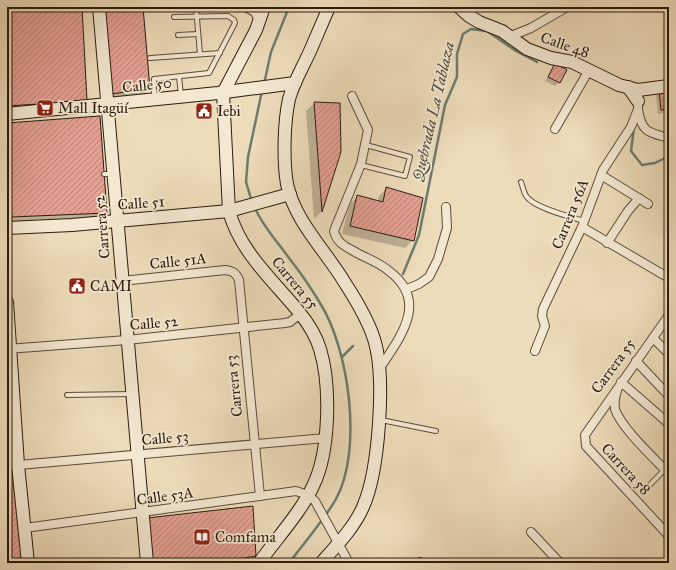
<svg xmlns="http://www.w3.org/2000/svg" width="676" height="570" font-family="'IM FELL Great Primer',serif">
	<defs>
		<pattern id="building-hatch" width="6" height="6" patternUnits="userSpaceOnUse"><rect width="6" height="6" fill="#e3a194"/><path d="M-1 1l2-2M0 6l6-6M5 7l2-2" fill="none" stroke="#b88277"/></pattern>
	</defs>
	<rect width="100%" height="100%" fill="#eddcba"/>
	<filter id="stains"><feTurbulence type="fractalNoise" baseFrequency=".005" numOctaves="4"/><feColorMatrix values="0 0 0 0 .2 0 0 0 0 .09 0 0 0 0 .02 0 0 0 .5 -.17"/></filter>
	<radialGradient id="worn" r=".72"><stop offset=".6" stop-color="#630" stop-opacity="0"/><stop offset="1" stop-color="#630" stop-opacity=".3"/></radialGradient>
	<g fill="#0003">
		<path d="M7 7H81L86 100 7 113Z"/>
		<path d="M94 7H142L149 89 141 97 103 102Z"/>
		<path d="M555 64 559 82 555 86 545 81Z"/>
		<path d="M659 91 667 109 663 113 658 114 656 95Z"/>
		<path d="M314 103 339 104 340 152 321 212 314 219 306 111Z"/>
		<path d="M7 124 106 212 98 220 7 225Z"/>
		<path d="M387 188 413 240 405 248 342 234 350 204 358 196 377 202 379 196Z"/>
		<path d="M255 556 248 563H142Z"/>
	</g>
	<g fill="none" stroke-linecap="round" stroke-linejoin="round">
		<g stroke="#6d7c6f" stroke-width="2.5">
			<path d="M264 84 271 52 289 7"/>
			<path d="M634 127 631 151 642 165 655 163 669 156"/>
			<path d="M252 202 246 182 248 157 262 91"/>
			<path d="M255 208C263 227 277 241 289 258 300 272 311 288 320 303 349 349 363 450 336 499 324 520 304 543 289 563"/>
			<path d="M403 274 419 235 445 105 457 77V54L463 34 471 29 487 31 516 51 537 62"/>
			<path d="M342 357 353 346"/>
		</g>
	</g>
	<g fill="url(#building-hatch)" stroke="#2b1b0e">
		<path d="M7 7H82L87 101 7 106Z"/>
		<path d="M101 7H143L150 89 110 94Z"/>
		<path d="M555 63 567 70 560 83 548 77Z"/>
		<path d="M666 89 668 109 661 110 659 90Z"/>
		<path d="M314 102 340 103 341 152 322 212Z"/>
		<path d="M100 116 107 213 11 217 7 169V123Z"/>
		<path d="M386 187 423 198 414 241 350 226 357 195 383 202Z"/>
		<path d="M7 405 11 460H7Z"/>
		<path d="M16 471 23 563H7V472Z"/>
		<path d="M253 506 256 556 211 563H150L147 518Z"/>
	</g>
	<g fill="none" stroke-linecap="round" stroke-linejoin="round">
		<g stroke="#5c4b39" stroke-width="6">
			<g id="lane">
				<path d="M196 7 200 54"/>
				<path d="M178 35 198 34"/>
				<path d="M150 58 220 53"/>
				<path d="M179 77 181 95"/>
				<path d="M154 98V79L209 73 235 23 234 20 228 16 174 17"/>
				<path d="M361 165 405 176 410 157 366 145"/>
				<path d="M104 174H113"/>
				<path d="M521 182C523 187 524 194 527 197 535 208 571 217 584 221"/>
				<path d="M67 395 131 394"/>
				<path d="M381 420 436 431"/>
				<path d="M644 491 665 469"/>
				<path d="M414 563 420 560"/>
			</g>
		</g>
		<g stroke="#5c4b39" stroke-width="10">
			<g id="street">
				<path d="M245 7 255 12 259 21"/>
				<path d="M511 36 531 28 567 7"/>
				<path d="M352 96 368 130 361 164 334 231C337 244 347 247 357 253 368 259 380 263 389 271 429 301 401 336 380 368"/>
				<path d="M638 109C641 132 649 133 669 138"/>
				<path d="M555 129 589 70"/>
				<path d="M601 175 648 204"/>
				<path d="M582 227 669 278"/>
				<path d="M607 243 628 211 639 198"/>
				<path d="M122 281 225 270C233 271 236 273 239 280L260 496"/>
				<path d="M407 289 419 284 429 277 438 259 447 228 446 207"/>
				<path d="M669 315 585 435 586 446 669 536"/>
				<path d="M653 338 669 354"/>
				<path d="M7 349 127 340 285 323 290 322 300 314"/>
				<path d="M535 351 545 326 542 316 543 309 582 227 603 170 631 127 638 109V96"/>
				<path d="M636 361 669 396"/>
				<path d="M621 382 668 423"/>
				<path d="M617 391C615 397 614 403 615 409 621 428 655 459 669 474"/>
				<path d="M7 466 326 438"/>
				<path d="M25 528 296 491 308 495 315 501 349 563"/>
				<path d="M531 532 560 563"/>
				<path d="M500 563H502"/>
			</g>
		</g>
		<g stroke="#2b1b0e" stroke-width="14">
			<g id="secondary">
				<path d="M99 7 147 563"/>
				<path d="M459 7 469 16 479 22 502 31 527 49 551 58 572 62 619 85 638 90 669 86"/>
				<path d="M628 87 638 101"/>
				<path d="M223 93 229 211C240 252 273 280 299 312 308 323 316 336 320 349 331 385 330 452 313 486 301 512 276 539 259 563"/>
				<path d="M223 93 256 30 264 7"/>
				<path d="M7 114 218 93 295 83"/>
				<path d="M7 228 72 225 229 211 290 194"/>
				<path d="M7 302 18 465 28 563"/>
				<path d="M321 563C336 546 354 528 363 507 379 471 386 377 374 339 368 320 356 300 345 283 326 251 295 222 287 184 283 160 284 122 289 99 294 81 304 65 311 49 317 35 323 21 329 7"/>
			</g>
		</g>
		<use href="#lane" stroke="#f3e8d2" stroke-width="4"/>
		<use href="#street" stroke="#f3e8d2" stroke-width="8"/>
		<use href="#secondary" stroke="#f3e8d2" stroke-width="12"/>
	</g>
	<defs>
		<g id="supermarket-square" transform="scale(0.9)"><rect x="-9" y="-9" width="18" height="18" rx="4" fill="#8f2418" stroke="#f3e8d2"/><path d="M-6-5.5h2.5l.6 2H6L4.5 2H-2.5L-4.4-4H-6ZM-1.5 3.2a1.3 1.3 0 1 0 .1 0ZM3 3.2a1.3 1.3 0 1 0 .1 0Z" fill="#fff"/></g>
		<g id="civic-square" transform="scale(0.9)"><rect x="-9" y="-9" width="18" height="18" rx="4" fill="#8f2418" stroke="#f3e8d2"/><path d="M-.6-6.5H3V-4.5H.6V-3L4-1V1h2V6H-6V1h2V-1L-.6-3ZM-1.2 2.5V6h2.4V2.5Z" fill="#fff"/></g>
		<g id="library-square" transform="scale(0.9)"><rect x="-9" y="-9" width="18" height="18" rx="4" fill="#8f2418" stroke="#f3e8d2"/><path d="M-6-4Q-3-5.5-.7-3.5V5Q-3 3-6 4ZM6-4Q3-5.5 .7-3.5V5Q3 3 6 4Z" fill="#fff"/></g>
	</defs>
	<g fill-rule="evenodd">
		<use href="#supermarket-square" x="45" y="108"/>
		<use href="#civic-square" x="204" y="111"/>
		<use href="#civic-square" x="77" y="286"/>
		<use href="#library-square" x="202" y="537"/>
	</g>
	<g text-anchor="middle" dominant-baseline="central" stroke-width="3.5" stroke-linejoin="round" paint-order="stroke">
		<g font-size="15" fill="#2b1b0e" stroke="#f3e8d2">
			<text transform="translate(565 45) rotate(19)">Calle 48</text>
			<text transform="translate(147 85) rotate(-6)">Calle 50</text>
			<text transform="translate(141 203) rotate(-4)">Calle 51</text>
			<text transform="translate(570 214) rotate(-68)">Carrera 56A</text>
			<text transform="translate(102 227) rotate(-95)">Carrera 52</text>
			<text transform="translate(178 261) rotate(-6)">Calle 51A</text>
			<text transform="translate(295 283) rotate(50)">Carrera 55</text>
			<text transform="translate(154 323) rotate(-5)">Calle 52</text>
			<text transform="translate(613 366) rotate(-54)">Carrera 55</text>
			<text transform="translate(234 386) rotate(-96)">Carrera 53</text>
			<text transform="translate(165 438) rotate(-5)">Calle 53</text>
			<text transform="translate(626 469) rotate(47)">Carrera 58</text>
			<text transform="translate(165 496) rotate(-8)">Calle 53A</text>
		</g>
		<g font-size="15" fill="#2b1b0e" stroke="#f3e8d2" text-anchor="start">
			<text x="58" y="108">Mall Itagüí</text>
			<text x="217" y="111">Iebi</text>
			<text x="90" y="286">CAMI</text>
			<text x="215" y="537">Comfama</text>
		</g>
		<g font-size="16" font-style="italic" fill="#4c4b3e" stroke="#f3e8d2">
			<text transform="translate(433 111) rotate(-77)">Quebrada La Tablaza</text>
		</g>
	</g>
	<rect width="676" height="570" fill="none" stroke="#eddcba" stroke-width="24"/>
	<rect x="8" y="8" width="660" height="554" fill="none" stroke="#2b1b0e" stroke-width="2"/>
	<rect x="12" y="12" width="652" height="546" fill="none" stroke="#2b1b0e"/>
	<rect width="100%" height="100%" filter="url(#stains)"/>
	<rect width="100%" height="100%" fill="url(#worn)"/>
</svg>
